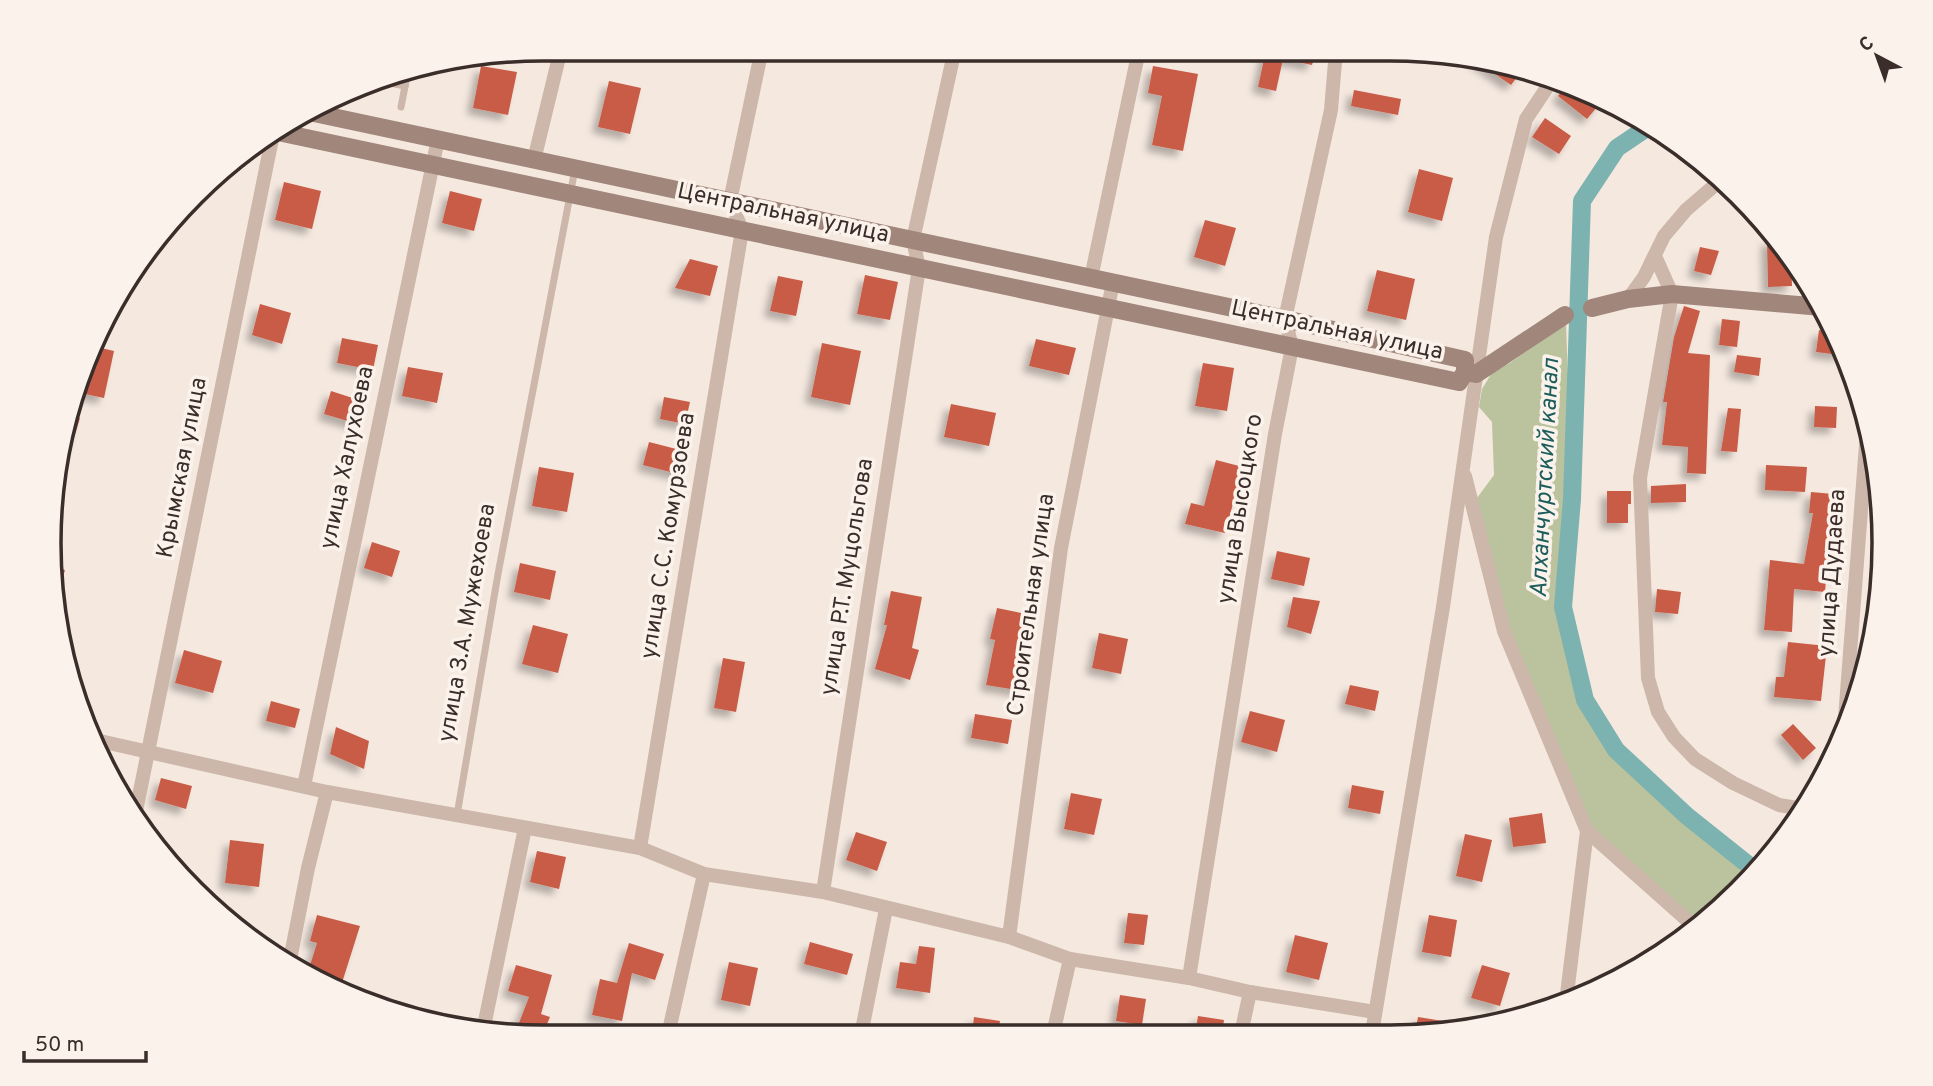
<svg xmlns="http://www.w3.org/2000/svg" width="1933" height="1086" font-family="Overpass,sans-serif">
	<defs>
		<filter id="shadow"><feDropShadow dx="-6" dy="6" stdDeviation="3.5" flood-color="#0004"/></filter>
	</defs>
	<rect width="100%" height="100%" fill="#f4e8df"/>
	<path fill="#bac39e" d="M1566 324 1572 499 1563 607 1585 700 1616 750 1687 816 1756 871 1740 892 1696 928 1587 831 1504 631 1477 498 1494 475 1492 422 1479 407 1482 389 1493 371 1510 363Z"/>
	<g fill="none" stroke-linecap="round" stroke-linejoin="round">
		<path stroke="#7cb2b0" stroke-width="18" d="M1651 125 1617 148 1582 201 1572 499 1563 607 1585 700 1616 750 1687 816 1756 871"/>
	</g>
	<g fill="#c95c47" filter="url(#shadow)">
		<path d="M1266 50H1316L1312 65 1283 59 1276 91 1258 87Z"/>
		<path d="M1472 58 1518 66 1524 68 1511 85Z"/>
		<path d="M481 66 517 72 508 115 473 108Z"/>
		<path d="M1153 66 1198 74 1183 151 1152 145 1162 96 1148 93Z"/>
		<path d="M609 81 641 88 630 134 598 127Z"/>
		<path d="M1566 86 1602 101 1587 119 1558 96Z"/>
		<path d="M1354 90 1401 99 1398 115 1351 106Z"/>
		<path d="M1545 118 1571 136 1559 154 1532 137Z"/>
		<path d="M1419 169 1453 178 1442 221 1408 212Z"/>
		<path d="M284 182 321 191 312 229 275 220Z"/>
		<path d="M450 191 482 199 474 231 442 223Z"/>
		<path d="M1205 220 1236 228 1225 266 1194 257Z"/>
		<path d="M1767 240H1780L1791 257 1792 286 1768 287Z"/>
		<path d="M1700 247 1719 251 1711 275 1694 271Z"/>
		<path d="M690 259 718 266 710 296 675 288Z"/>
		<path d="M1377 270 1415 279 1406 320 1367 311Z"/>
		<path d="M865 275 898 282 890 320 857 314Z"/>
		<path d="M778 276 803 281 796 316 770 311Z"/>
		<path d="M260 304 291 313 282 344 252 335Z"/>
		<path d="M1684 306 1700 311 1688 353 1710 355 1706 474 1687 473 1688 447 1662 445 1667 402H1663L1674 337Z"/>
		<path d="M1722 319 1740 321 1737 347 1719 345Z"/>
		<path d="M1819 330 1836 333 1842 347 1840 355 1816 352Z"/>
		<path d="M342 338 378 345 373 370 337 363Z"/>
		<path d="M1036 339 1076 348 1069 375 1029 366Z"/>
		<path d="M822 343 861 351 850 405 811 397Z"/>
		<path d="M97 347 114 351 104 398 76 392Z"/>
		<path d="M1737 355 1761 358 1759 376 1734 372Z"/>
		<path d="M1203 363 1234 368 1227 411 1195 406Z"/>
		<path d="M408 367 443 373 437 403 402 396Z"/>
		<path d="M331 391 365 402 358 424 324 414Z"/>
		<path d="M664 397 690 402 685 424 660 419Z"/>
		<path d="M951 404 996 413 989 446 944 437Z"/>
		<path d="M1815 406 1837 407 1836 428 1814 427Z"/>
		<path d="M1728 408 1741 409 1737 452 1721 451Z"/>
		<path d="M67 413 80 418 68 458 62 456Z"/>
		<path d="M649 442 688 452 682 475 643 465Z"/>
		<path d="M1216 460 1243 467 1225 533 1185 524 1191 503 1204 506Z"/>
		<path d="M1766 465 1807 467 1805 492 1765 490Z"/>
		<path d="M539 467 574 473 567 512 532 506Z"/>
		<path d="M1686 484V502L1651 503V486Z"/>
		<path d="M1607 491H1631V504H1628V523H1607Z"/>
		<path d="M1811 492 1833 494 1825 592 1794 589 1792 632 1764 630 1770 560 1804 564 1813 513H1809Z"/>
		<path d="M372 542 400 551 392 577 364 568Z"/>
		<path d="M1277 551 1310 558 1304 586 1271 579Z"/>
		<path d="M520 563 556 571 550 600 514 592Z"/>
		<path d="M51 566 65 570 56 601 50 575Z"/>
		<path d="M1657 589 1681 592 1678 614 1655 612Z"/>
		<path d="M891 591 922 597 912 648 919 650 910 680 875 669 887 625H884Z"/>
		<path d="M1293 597 1320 601 1311 634 1287 627Z"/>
		<path d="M997 608 1036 616 1025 668H1027L1023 691 986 685 995 640 990 639Z"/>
		<path d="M533 625 568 634 558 673 522 664Z"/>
		<path d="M1099 633 1128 639 1121 674 1092 668Z"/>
		<path d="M1788 642 1827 646 1821 701 1774 697 1776 677H1784Z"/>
		<path d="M184 650 222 661 213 693 175 683Z"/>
		<path d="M723 658 745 662 736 712 714 708Z"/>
		<path d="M1350 685 1379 691 1375 711 1345 704Z"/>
		<path d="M271 701 300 709 295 728 266 721Z"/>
		<path d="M1250 711 1285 720 1277 752 1241 742Z"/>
		<path d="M975 714 1012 720 1008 744 971 738Z"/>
		<path d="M1793 724 1816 748 1803 760 1781 735Z"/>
		<path d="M336 727 369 741 364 769 330 754Z"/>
		<path d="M161 778 192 786 186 809 155 800Z"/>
		<path d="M1352 785 1384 791 1380 814 1348 808Z"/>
		<path d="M1071 793 1102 799 1094 835 1064 829Z"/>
		<path d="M1542 813 1546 843 1513 847 1509 818Z"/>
		<path d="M856 832 887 842 877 871 846 860Z"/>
		<path d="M1465 834 1492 840 1482 882 1456 876Z"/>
		<path d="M230 840 264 844 259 887 225 883Z"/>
		<path d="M537 851 566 857 559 889 530 882Z"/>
		<path d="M1128 913 1148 915 1144 945 1124 943Z"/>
		<path d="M317 915 360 926 340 989 307 975 317 943 310 941Z"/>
		<path d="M1429 915 1457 920 1451 957 1422 952Z"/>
		<path d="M1295 935 1328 943 1319 980 1286 972Z"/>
		<path d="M810 942 853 954 847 975 804 964Z"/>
		<path d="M629 943 664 954 655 980 632 973 622 1021 592 1015 600 979 617 983Z"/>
		<path d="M919 946 935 948 930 993 896 988 900 962 916 964Z"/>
		<path d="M729 962 758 968 750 1006 721 1000Z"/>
		<path d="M516 965 552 975 541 1014 550 1017 542 1036H514L529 997 508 991Z"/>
		<path d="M1482 965 1510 973 1500 1006 1471 998Z"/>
		<path d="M1120 995 1146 999 1142 1025 1116 1021Z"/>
		<path d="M1198 1016 1224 1020 1222 1034H1195Z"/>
		<path d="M974 1017 1000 1021 998 1034H972Z"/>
		<path d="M1418 1017 1443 1021 1442 1033H1415Z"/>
	</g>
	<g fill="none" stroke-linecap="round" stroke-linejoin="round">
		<g stroke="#ccb7aa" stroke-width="7">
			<path d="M375 80 405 86"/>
			<path d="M401 107 408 71"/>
			<path d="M457 815 498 574 575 169"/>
		</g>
		<g stroke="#ccb7aa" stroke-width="14">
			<path d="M534 160 561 49"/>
			<path d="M1655 256 1672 294 1640 478 1648 678 1658 712 1674 737 1695 759 1733 783 1779 805 1803 809"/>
			<path d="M1091 278 1139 50"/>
			<path d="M1628 299 1644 277 1664 236 1686 210 1722 179"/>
			<path d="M1465 476 1504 631 1587 831 1566 1002"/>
			<path d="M1844 731 1868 419"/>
			<path d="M91 739 327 792 640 848 704 874 823 892 1009 937 1070 959 1189 978 1250 992 1375 1012"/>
			<path d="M304 786 438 139"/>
			<path d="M136 811 273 134"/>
			<path d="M1587 831 1696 928"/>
			<path d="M640 848 742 230 730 201 762 49"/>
			<path d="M823 892 919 268 913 240 955 49"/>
			<path d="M1009 937 1061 548 1113 282"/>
			<path d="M289 965 308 868 327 792"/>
			<path d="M1189 978 1275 434 1292 347 1285 319 1331 110 1336 50"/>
			<path d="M483 1031 525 828"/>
			<path d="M1372 1033 1443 607 1496 237 1526 119 1552 80"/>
			<path d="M1053 1034 1070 959"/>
			<path d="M1241 1034 1250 992"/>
			<path d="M668 1035 704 874"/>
			<path d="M861 1035 886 909"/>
		</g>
		<g stroke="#a0867b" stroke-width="18">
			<path d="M278 132 1459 382 1465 372V360L1285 319 314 113"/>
			<path d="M1592 308 1628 299 1672 294 1822 307"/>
			<path d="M1465 372 1476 374 1565 315"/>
		</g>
	</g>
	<g text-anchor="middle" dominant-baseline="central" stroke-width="7" stroke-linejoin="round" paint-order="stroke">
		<g font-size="23" fill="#3a2d2a" stroke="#fbf3eb">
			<text transform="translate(783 214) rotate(12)">Центральная улица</text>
			<text transform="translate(1337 331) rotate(12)">Центральная улица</text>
			<text transform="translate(348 458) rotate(-78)">улица Халухоева</text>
			<text transform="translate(183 468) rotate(-79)">Крымская улица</text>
			<text transform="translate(1241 509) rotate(-81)">улица Высоцкого</text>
			<text transform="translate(669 536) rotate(-81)">улица С.С. Комурзоева</text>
			<text transform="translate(1833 573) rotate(-86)">улица Дудаева</text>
			<text transform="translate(848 577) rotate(-81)">улица Р.Т. Муцольгова</text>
			<text transform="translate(1032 605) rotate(-82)">Строительная улица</text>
			<text transform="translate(468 623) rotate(-80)">улица З.А. Мужехоева</text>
		</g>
		<g font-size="24" font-style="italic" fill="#1d5d5c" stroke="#fbf3eb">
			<text transform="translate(1546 478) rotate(-87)">Алханчуртский канал</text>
		</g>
	</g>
	<path d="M0 0H1933V1086H0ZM543 61H1390A482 482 0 0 1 1872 543V543A482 482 0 0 1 1390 1025H543A482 482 0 0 1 61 543V543A482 482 0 0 1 543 61Z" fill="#fbf3eb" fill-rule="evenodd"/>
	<path fill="none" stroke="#3a2d2a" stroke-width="3.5" d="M543 61H1390A482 482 0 0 1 1872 543V543A482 482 0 0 1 1390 1025H543A482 482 0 0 1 61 543V543A482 482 0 0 1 543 61Z"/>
	<g transform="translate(1877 56) rotate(319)" stroke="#fbf3eb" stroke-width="5" paint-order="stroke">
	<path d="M0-5L12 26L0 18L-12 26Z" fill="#3a2d2a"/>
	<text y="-10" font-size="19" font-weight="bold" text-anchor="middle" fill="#3a2d2a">С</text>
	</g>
	<path d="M24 1051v10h122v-10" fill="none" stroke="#3a2d2a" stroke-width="3.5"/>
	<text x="35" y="1051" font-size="21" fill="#3a2d2a" stroke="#fbf3eb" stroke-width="5" paint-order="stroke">50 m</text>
</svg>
